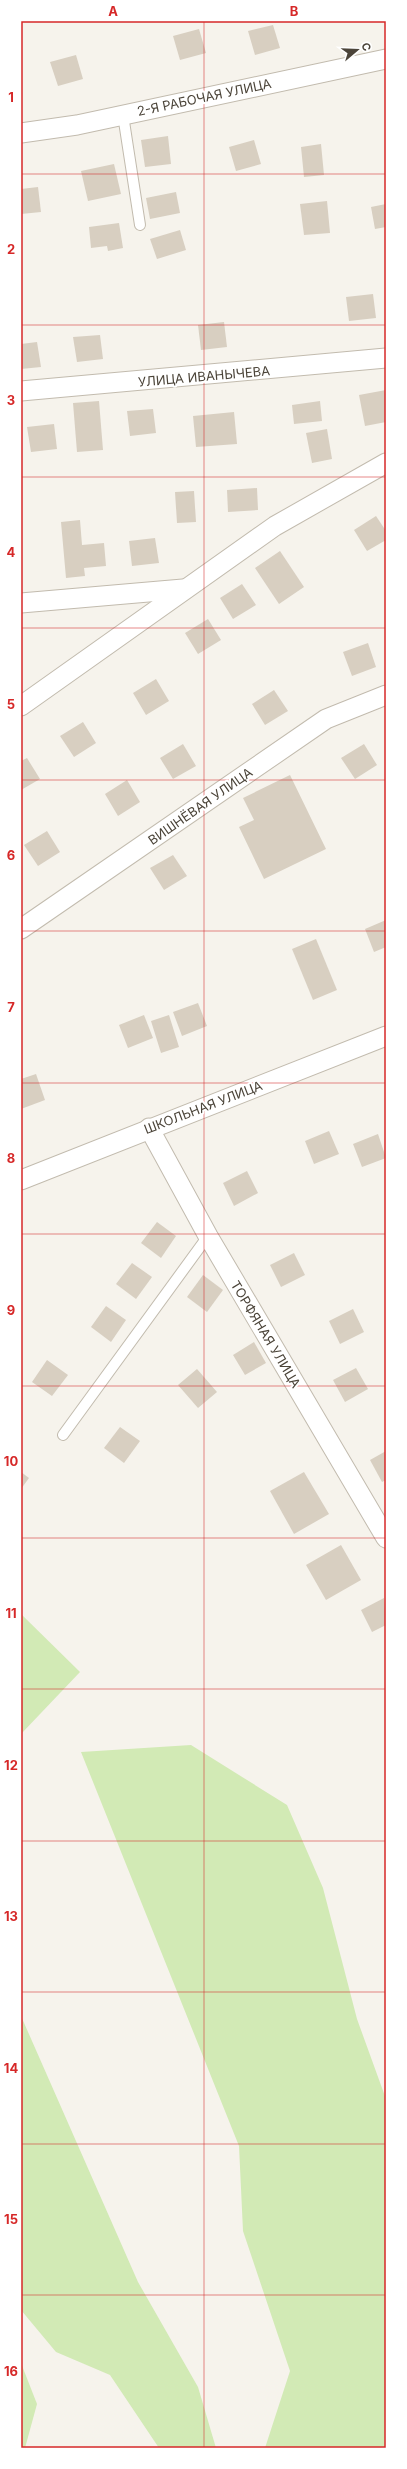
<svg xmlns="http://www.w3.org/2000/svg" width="407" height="2469" font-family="Inter,sans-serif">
	<rect width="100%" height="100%" fill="#f6f3ec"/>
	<g fill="#d2eab5">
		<path d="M21 1614 80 1672 21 1734Z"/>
		<path d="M191 1745 287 1805 323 1888 357 2019 386 2099V2448H265L290 2371 243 2231 239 2146 81 1752Z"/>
		<path d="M21 2016 138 2282 198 2387 216 2448H159L110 2375 56 2352 21 2310Z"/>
		<path d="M21 2363 37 2404 25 2448H21Z"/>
	</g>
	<g fill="#d8cfc1">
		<path d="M273 25 280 48 255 55 248 31Z"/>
		<path d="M199 29 206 53 180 60 173 36Z"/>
		<path d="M76 55 83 79 58 86 50 62Z"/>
		<path d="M168 136 171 164 145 167 141 140Z"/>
		<path d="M254 140 261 164 236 171 229 147Z"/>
		<path d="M321 144 324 175 304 177 301 147Z"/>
		<path d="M114 164 121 194 88 201 81 171Z"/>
		<path d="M38 187 41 212 21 214V189Z"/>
		<path d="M176 192 180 213 150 219 146 198Z"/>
		<path d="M327 201 330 233 304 235 300 204Z"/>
		<path d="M386 204V227L375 229 371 207Z"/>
		<path d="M119 223 123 248 108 251 107 246 91 248 89 227Z"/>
		<path d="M180 230 186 250 157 259 150 239Z"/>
		<path d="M373 294 376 318 349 321 346 297Z"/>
		<path d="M224 322 227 347 201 350 198 325Z"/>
		<path d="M100 335 103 359 77 362 73 337Z"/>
		<path d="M37 342 41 367 21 369V344Z"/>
		<path d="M386 390V422L365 426 359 395Z"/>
		<path d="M99 401 103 450 77 452 73 403Z"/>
		<path d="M320 401 322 421 294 424 292 405Z"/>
		<path d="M153 409 156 433 130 436 127 411Z"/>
		<path d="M234 412 237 444 196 447 193 416Z"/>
		<path d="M54 424 57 449 31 452 27 427Z"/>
		<path d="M327 429 332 459 312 463 306 433Z"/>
		<path d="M257 488 258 510 228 512 227 490Z"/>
		<path d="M194 491 196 522 177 523 175 492Z"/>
		<path d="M376 516 386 531V540L367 551 354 530Z"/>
		<path d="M80 520 82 545 104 543 106 566 84 568 85 576 66 578 61 522Z"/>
		<path d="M155 538 159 563 132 566 129 541Z"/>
		<path d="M280 551 304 587 279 604 255 568Z"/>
		<path d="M242 584 256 605 233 619 220 598Z"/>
		<path d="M208 619 221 640 198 654 185 633Z"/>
		<path d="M368 643 376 667 352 676 343 652Z"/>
		<path d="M156 679 169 701 146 715 133 693Z"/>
		<path d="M274 690 288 711 265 725 252 704Z"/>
		<path d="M83 722 96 743 74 757 60 736Z"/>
		<path d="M183 744 196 766 173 779 160 758Z"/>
		<path d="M364 744 377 765 355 779 341 758Z"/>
		<path d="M27 758 40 779 21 790V761Z"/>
		<path d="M290 775 326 849 264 879 239 827 254 820 243 798Z"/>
		<path d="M127 780 140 802 118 816 105 794Z"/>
		<path d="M47 831 60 852 38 866 24 845Z"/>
		<path d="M173 855 187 876 164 890 150 868Z"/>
		<path d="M386 920V947L374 952 365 929Z"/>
		<path d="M316 939 337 990 313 1000 292 949Z"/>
		<path d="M198 1003 207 1026 182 1036 173 1012Z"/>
		<path d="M144 1015 153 1038 128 1048 119 1025Z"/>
		<path d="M169 1015 179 1047 161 1053 151 1021Z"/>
		<path d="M36 1074 45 1100 21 1109V1079Z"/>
		<path d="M329 1131 339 1154 314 1164 305 1141Z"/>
		<path d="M378 1134 386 1158 362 1167 353 1144Z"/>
		<path d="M247 1171 258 1193 234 1206 223 1183Z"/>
		<path d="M157 1222 176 1236 161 1258 141 1243Z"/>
		<path d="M294 1253 305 1275 281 1287 270 1265Z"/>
		<path d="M132 1263 152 1277 136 1299 116 1284Z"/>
		<path d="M203 1275 223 1290 207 1312 187 1297Z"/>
		<path d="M106 1306 126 1320 111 1342 91 1327Z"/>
		<path d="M353 1309 364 1332 340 1344 329 1321Z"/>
		<path d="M254 1342 266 1363 245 1375 233 1355Z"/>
		<path d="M47 1360 68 1375 52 1396 32 1382Z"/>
		<path d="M356 1368 368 1389 345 1402 333 1380Z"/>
		<path d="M197 1369 217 1392 198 1408 178 1385Z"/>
		<path d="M120 1427 140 1441 124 1463 104 1448Z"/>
		<path d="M386 1451V1480L382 1482 370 1460Z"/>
		<path d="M21 1472 29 1478 21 1489Z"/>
		<path d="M304 1472 329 1514 294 1534 270 1491Z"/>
		<path d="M341 1545 361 1580 326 1600 306 1565Z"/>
		<path d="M384 1598 386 1625 372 1632 361 1610Z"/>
	</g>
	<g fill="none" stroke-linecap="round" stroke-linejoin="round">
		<g stroke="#c2bbae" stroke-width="12">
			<g id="lane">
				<path d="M123 115 140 225"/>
				<path d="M63 1435 208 1236"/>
			</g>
		</g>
		<g stroke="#c2bbae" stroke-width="21">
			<g id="street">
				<path d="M21 133 77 125 386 59"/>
				<path d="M21 391 386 358"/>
				<path d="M21 603 183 589"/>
				<path d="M21 706 275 526 386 463"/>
				<path d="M21 929 326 719 386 695"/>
				<path d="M149 1128 208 1236 386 1538"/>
				<path d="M21 1180 386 1036"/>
			</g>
		</g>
		<use href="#lane" stroke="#fff" stroke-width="10"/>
		<use href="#street" stroke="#fff" stroke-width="19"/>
	</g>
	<path fill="none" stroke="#d62828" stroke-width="1" stroke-opacity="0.55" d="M204 21V2448M21 174H386M21 325H386M21 477H386M21 628H386M21 780H386M21 931H386M21 1083H386M21 1234H386M21 1386H386M21 1538H386M21 1689H386M21 1841H386M21 1992H386M21 2144H386M21 2295H386"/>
	<g text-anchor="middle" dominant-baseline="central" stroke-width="4" stroke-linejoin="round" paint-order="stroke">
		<g font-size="13" fill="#4b4439" stroke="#fff">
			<text transform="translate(204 97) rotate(-12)">2-Я РАБОЧАЯ УЛИЦА</text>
			<text transform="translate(204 376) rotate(-5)">УЛИЦА ИВАНЫЧЕВА</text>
			<text transform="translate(200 806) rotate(-35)">ВИШНЁВАЯ УЛИЦА</text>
			<text transform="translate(203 1107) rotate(-21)">ШКОЛЬНАЯ УЛИЦА</text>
			<text transform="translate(266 1334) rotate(59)">ТОРФЯНАЯ УЛИЦА</text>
		</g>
	</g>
	<rect width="407" height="2469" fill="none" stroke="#ffffff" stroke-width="44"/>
	<g transform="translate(357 50) rotate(71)" stroke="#ffffff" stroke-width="3" paint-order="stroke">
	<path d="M0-3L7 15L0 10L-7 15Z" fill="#4b4439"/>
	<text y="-6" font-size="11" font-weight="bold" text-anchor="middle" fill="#4b4439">С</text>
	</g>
	<rect x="22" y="22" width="363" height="2425" fill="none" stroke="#d62828" stroke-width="1.5"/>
	<g font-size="13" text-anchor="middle" font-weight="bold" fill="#d62828">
		<text x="113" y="16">A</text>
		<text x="294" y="16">B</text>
		<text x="11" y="102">1</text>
		<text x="11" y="254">2</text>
		<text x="11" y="405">3</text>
		<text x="11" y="557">4</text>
		<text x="11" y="709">5</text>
		<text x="11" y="860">6</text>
		<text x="11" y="1012">7</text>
		<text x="11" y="1163">8</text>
		<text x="11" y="1315">9</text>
		<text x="11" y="1466">10</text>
		<text x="11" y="1618">11</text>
		<text x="11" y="1770">12</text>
		<text x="11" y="1921">13</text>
		<text x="11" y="2073">14</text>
		<text x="11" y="2224">15</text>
		<text x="11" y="2376">16</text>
	</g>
</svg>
